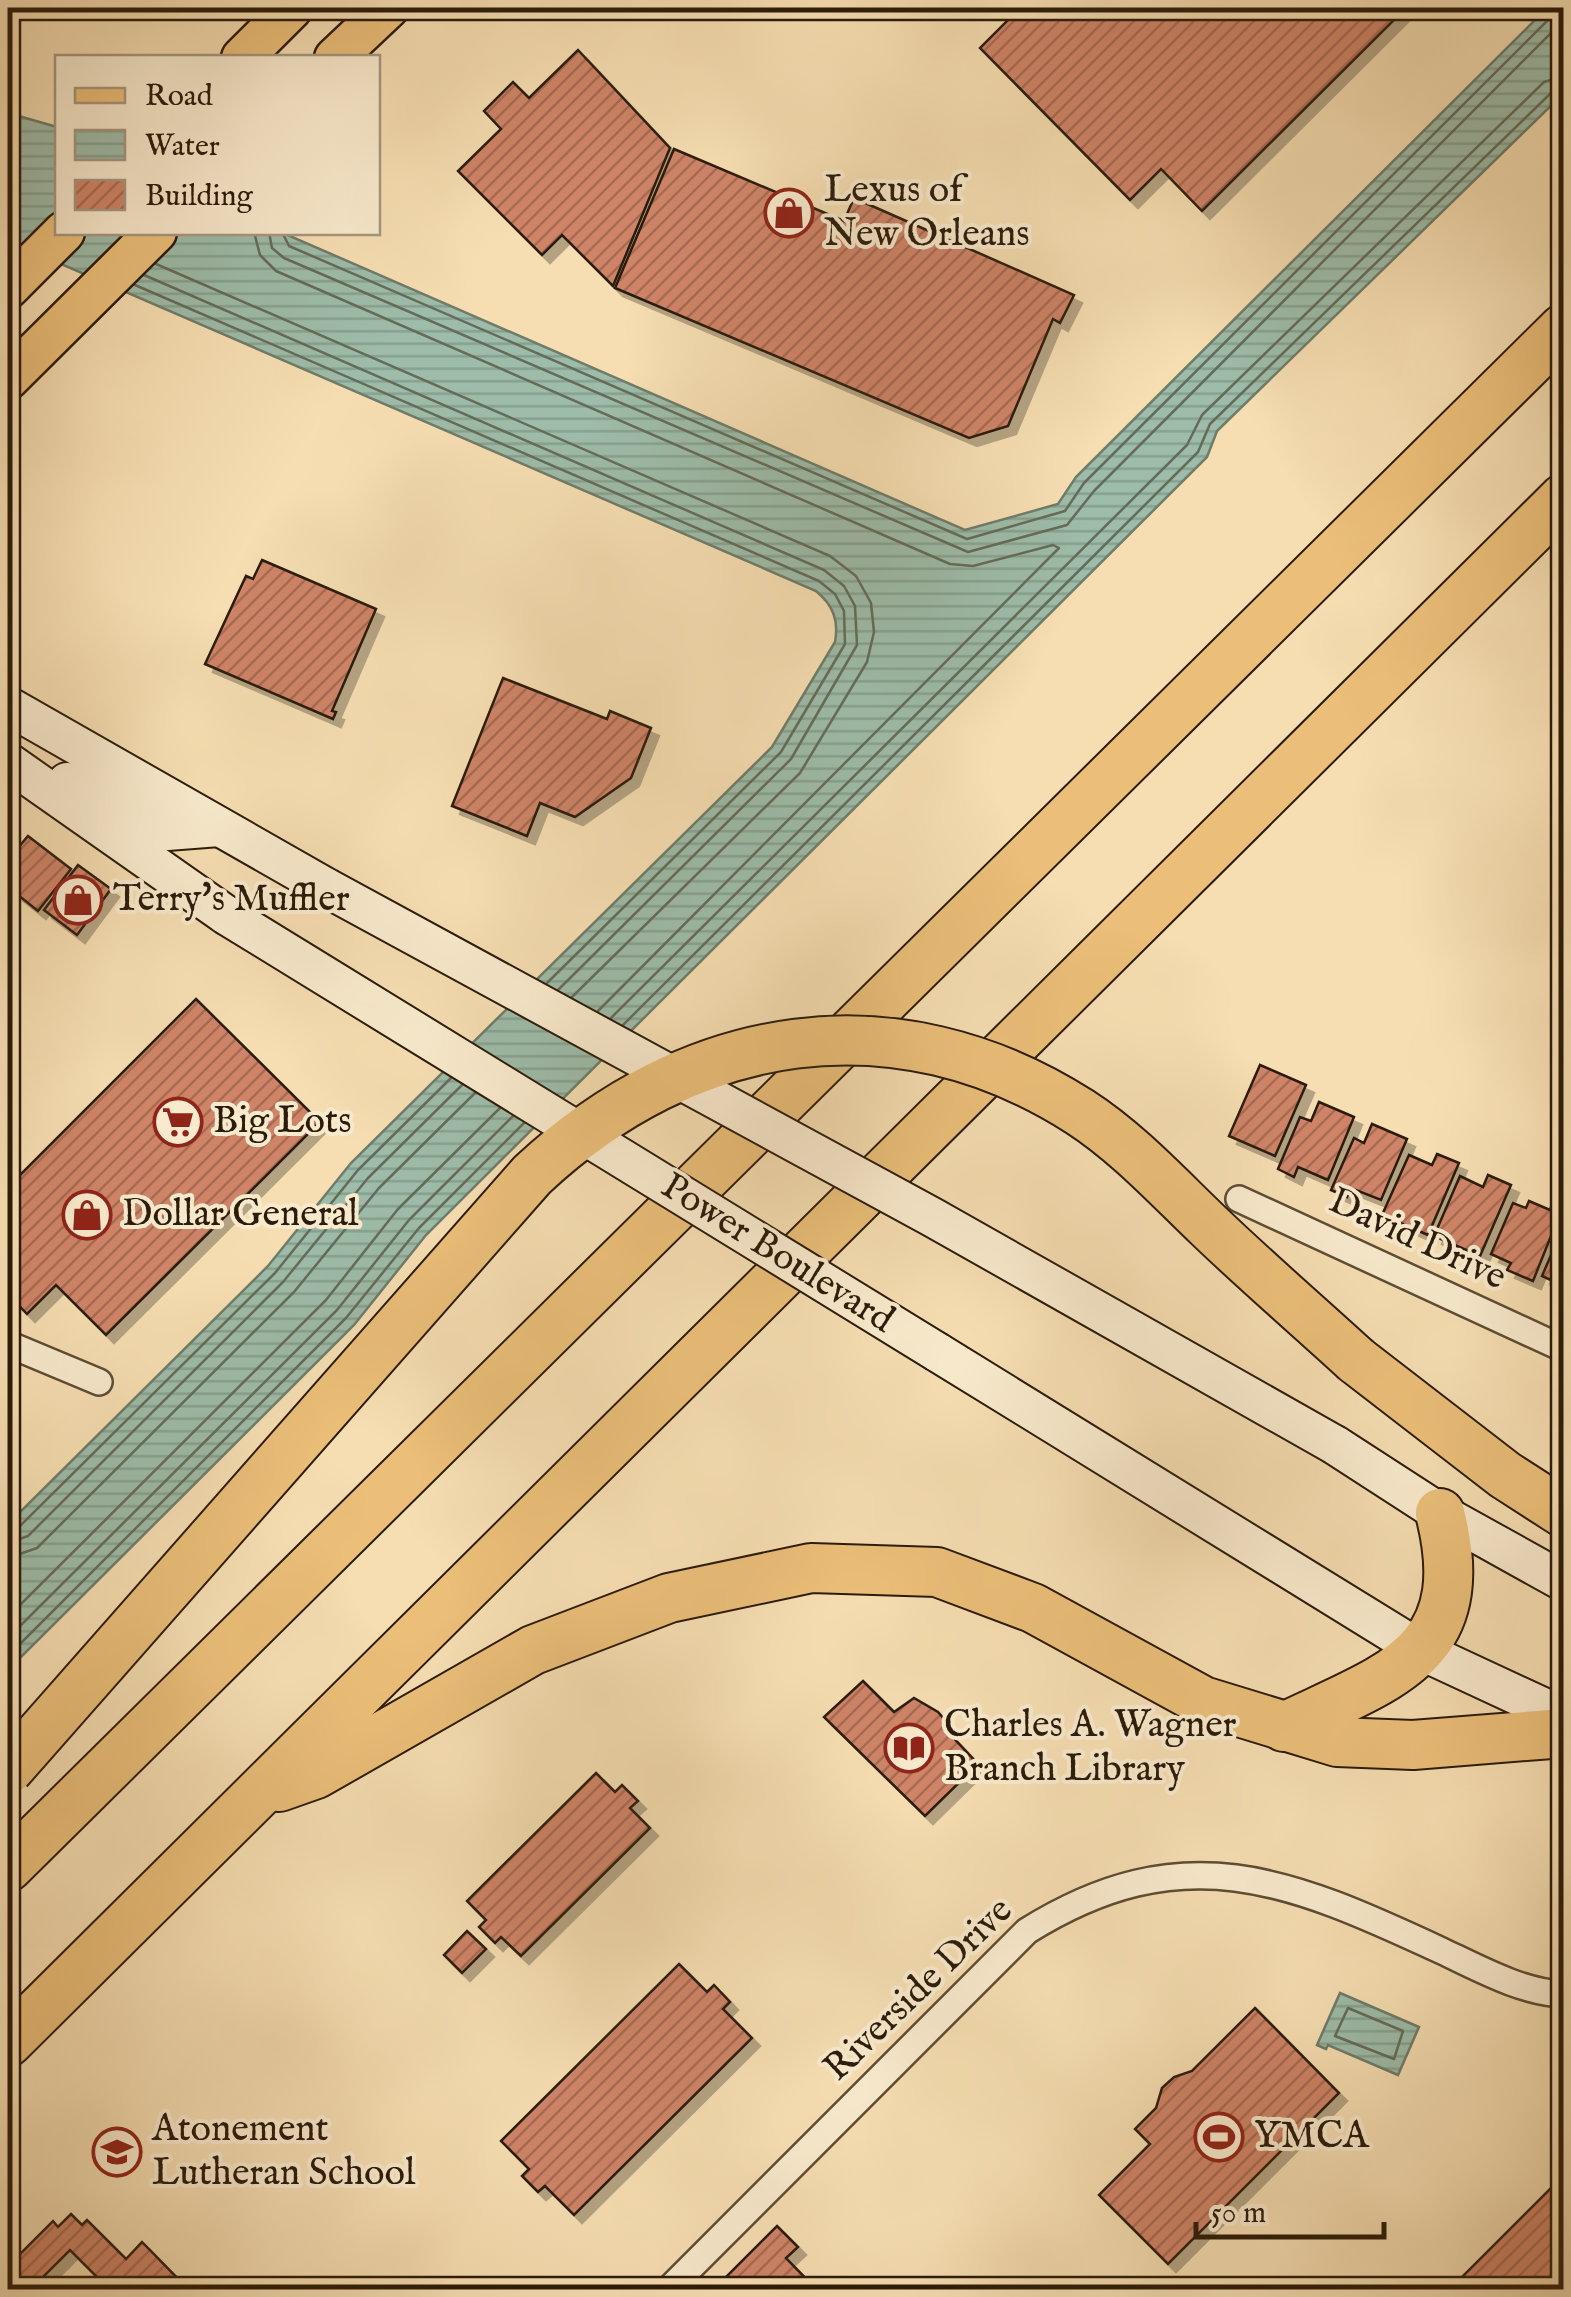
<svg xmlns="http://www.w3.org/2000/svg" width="1571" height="2297" font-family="'IM FELL English',serif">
	<defs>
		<pattern id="water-rules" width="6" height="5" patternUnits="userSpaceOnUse" patternTransform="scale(2.5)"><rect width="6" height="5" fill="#9dbca9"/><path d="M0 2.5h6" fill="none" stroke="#87a190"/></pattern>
		<pattern id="building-hatch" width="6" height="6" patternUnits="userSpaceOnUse" patternTransform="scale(2.5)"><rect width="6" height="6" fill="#cf8467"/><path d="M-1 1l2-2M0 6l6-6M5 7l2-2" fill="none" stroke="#a86b53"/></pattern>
		<filter id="shadow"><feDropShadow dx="8" dy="8" stdDeviation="0" flood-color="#0004"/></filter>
	</defs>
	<rect width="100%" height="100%" fill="#f6deb2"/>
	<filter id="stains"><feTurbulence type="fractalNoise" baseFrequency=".002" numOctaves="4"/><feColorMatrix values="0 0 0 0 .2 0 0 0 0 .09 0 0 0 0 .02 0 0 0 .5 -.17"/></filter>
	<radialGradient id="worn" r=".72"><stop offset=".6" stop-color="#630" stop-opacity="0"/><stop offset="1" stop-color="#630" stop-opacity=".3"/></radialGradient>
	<g fill="url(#water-rules)" stroke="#6f7c69" stroke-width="2.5">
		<path d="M1547 8H1563V94L1217 431 1207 457 426 1235 354 1325 8 1670V1524L268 1266 351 1163 772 747 835 642C839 620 833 605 816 591L8 241V113L57 127 58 232 283 233 965 530 1058 504 1076 477Z"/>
		<path d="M1340 1993 1419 2027 1398 2075 1328 2045 1326 2049 1317 2045Z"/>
	</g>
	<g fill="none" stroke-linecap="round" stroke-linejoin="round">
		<g stroke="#646c59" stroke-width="2.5">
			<path d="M254 232 260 255 276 271 950 564 973 566 1053 545 1059 548 598 1011"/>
			<path d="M269 232 272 248 284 258 968 552 1067 525 1094 491 1564 20"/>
			<path d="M282 232 289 246 967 539 1065 511 1084 483 1549 19 1553 8"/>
			<path d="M156 264 830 556 856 576 871 603 874 632 867 662 800 773 572 997"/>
			<path d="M144 275 824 570 844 586 855 606 857 645 791 759 558 990"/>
			<path d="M135 285 819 581 835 594 844 611 845 644 781 752 547 983"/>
			<path d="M611 1018 1187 445 1202 415 1544 82 1564 76"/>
			<path d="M623 1025 1198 452 1210 424 1552 92 1564 88"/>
			<path d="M8 1530 19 1527 275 1273 358 1170 451 1078"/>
			<path d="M8 1543 28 1536 283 1282 368 1178 462 1085"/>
			<path d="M8 1558 37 1548 294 1292 379 1188 475 1093"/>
			<path d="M8 1617 326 1300 398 1209 500 1108"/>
			<path d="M8 1638 337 1310 409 1220 513 1116"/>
			<path d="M8 1656 346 1318 419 1228 524 1123"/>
			<path d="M1348 2008 1403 2031 1394 2059 1335 2036Z"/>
		</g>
	</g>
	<g fill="url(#building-hatch)" stroke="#2b1b09" stroke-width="2.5" filter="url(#shadow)">
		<path d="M1020 8H1406L1202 211 1161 169 1130 200 980 48Z"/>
		<path d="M578 50 670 148 613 286 562 235 542 255 458 171 501 129 484 111 513 82 529 98Z"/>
		<path d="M674 149 844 221 854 198 1074 295 1060 323 1053 319 1008 426 969 438 615 288Z"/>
		<path d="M262 560 376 609 332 711 336 712 333 719 205 664 246 576 253 579Z"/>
		<path d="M503 678 607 719 610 711 651 728 631 778 575 817 540 803 527 836 452 806Z"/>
		<path d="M28 836 71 869 38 911 8 887 12 855Z"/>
		<path d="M78 865 111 889 77 935 44 910Z"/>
		<path d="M196 999 320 1122 106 1335 56 1285 27 1314 8 1294V1187Z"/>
		<path d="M1260 1065 1306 1085 1275 1156 1229 1136Z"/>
		<path d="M1319 1102 1354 1117 1328 1180 1298 1167 1294 1177 1278 1169 1300 1117 1311 1121Z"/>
		<path d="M1372 1124 1407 1139 1381 1200 1351 1188 1347 1197 1331 1190 1354 1138 1364 1143Z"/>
		<path d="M1437 1154 1459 1163 1428 1235 1382 1215 1409 1155 1432 1165Z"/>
		<path d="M1488 1175 1511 1185 1480 1256 1434 1236 1460 1176 1483 1187Z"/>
		<path d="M1529 1201 1550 1210 1553 1202 1563 1206 1533 1281 1507 1270 1511 1263 1491 1254 1513 1203 1526 1208Z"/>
		<path d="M1564 1225V1294L1559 1292 1562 1285 1542 1276Z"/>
		<path d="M863 1681 894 1712 914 1698 938 1712 951 1727 947 1731 978 1764 925 1816 824 1717Z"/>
		<path d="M596 1773 615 1792 622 1785 638 1801 630 1808 650 1828 521 1956 501 1937 495 1943 479 1927 486 1920 467 1901Z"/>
		<path d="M467 1931 486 1949 462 1973 444 1955Z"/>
		<path d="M679 1964 707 1992 714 1985 730 2002 723 2009 752 2038 574 2215 545 2186 538 2192 522 2176 529 2169 501 2141Z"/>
		<path d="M1255 2008 1339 2093 1168 2264 1099 2195 1150 2144 1135 2129 1156 2108 1162 2088 1174 2077 1192 2071Z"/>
		<path d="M1564 2175V2290H1449Z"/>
		<path d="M71 2214 82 2225 87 2220 126 2259 142 2242 189 2290H95L102 2282 70 2250 30 2290H8V2266L53 2221 58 2227Z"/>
		<path d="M777 2226 798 2247 786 2258 817 2290H733L723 2280Z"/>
	</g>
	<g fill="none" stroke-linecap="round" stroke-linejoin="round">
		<g stroke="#5e4c33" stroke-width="30">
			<g id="minor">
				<path d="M1239 1199 1564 1349"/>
				<path d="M8 1344 99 1382"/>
				<path d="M668 2290 1027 1931C1183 1834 1289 1880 1442 1951 1478 1968 1523 1993 1564 1994"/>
			</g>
		</g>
		<g stroke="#2b1b09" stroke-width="42">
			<g id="secondary">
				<path d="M8 706 327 888"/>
				<path d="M8 762 226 915"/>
				<path d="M67 782 167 831 219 827"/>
				<path d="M937 1352 1422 1651 1564 1717"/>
				<path d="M1335 1445 1440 1513 1564 1582"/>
			</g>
		</g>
		<g stroke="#2b1b09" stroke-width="45">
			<g id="primary">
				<path d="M242 58 292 8"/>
				<path d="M335 58 388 8"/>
				<path d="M8 288 64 232"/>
				<path d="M8 379 156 232"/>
			</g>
		</g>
		<g stroke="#2b1b09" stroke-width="52">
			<g id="motorway">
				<path d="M1356 1360 1505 1475 1564 1513"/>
				<path d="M1284 1727C1390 1676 1476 1655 1440 1513"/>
				<path d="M279 1787 316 1774 533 1650 669 1598 811 1568 937 1572 1033 1608 1203 1701 1337 1742 1413 1745 1564 1733"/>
				<path d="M8 1867 1564 328"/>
				<path d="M8 2042 1564 498"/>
			</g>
		</g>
		<use href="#minor" stroke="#f9eacd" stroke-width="25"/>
		<use href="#secondary" stroke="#f9eacd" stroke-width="38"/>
		<use href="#primary" stroke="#ebbf79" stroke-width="40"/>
		<use href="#motorway" stroke="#ebbf79" stroke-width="48"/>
		<g stroke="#2b1b09" stroke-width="42" stroke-linecap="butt">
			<g id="secondary-bridge">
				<path d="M327 888 932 1217 1335 1445"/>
				<path d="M226 915 937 1352"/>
			</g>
		</g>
		<g stroke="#2b1b09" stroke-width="52" stroke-linecap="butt">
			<path id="motorway-bridge" d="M8 1770 532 1175C689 1028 894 993 1080 1112 1128 1143 1169 1188 1210 1227 1258 1273 1308 1316 1356 1360"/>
		</g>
		<use href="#secondary-bridge" stroke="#f9eacd" stroke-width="38"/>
		<use href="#motorway-bridge" stroke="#ebbf79" stroke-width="48"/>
	</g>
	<defs>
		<g id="shop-ring" transform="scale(2.5)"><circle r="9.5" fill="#f9eacd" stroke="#8f2418" stroke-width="1.5"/><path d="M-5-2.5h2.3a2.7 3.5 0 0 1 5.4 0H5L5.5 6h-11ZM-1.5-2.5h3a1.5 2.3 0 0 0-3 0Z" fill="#8f2418"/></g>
		<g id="supermarket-ring" transform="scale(2.5)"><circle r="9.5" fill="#f9eacd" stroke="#8f2418" stroke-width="1.5"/><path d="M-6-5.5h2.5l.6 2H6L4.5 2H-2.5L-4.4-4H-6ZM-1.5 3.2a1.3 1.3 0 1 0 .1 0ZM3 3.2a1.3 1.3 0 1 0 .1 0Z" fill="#8f2418"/></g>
		<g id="library-ring" transform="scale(2.5)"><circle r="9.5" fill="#f9eacd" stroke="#8f2418" stroke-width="1.5"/><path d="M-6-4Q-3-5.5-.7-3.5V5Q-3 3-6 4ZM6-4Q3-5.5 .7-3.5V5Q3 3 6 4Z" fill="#8f2418"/></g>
		<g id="stadium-ring" transform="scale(2.5)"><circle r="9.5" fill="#f9eacd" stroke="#8f2418" stroke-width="1.5"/><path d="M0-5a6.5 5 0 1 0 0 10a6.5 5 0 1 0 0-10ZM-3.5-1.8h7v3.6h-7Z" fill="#8f2418"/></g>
		<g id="school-ring" transform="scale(2.5)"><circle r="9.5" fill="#f9eacd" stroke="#8f2418" stroke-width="1.5"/><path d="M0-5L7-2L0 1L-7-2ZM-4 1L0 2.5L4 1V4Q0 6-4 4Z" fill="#8f2418"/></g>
	</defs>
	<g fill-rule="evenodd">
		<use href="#shop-ring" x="789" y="213"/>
		<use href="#shop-ring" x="78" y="900"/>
		<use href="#supermarket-ring" x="178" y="1122"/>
		<use href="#shop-ring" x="87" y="1215"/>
		<use href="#library-ring" x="909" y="1748"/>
		<use href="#stadium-ring" x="1219" y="2137"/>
		<use href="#school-ring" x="117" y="2152"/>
	</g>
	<g text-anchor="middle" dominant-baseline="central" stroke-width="8" stroke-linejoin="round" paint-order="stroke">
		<g font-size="38" fill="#2b1b09" stroke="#f9eacd" text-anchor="start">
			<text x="824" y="191">Lexus of<tspan x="824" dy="44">New Orleans</tspan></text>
			<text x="113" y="900">Terry's Muffler</text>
			<text x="213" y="1122">Big Lots</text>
			<text x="122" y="1215">Dollar General</text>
			<text x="944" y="1726">Charles A. Wagner<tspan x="944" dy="44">Branch Library</tspan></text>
			<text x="152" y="2130">Atonement<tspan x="152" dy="44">Lutheran School</tspan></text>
			<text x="1254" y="2137">YMCA</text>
		</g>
		<g font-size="38" fill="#2b1b09" stroke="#f9eacd">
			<text transform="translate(1417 1240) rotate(25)">David Drive</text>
			<text transform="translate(777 1254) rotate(32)">Power Boulevard</text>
			<text transform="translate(919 1990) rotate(-44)">Riverside Drive</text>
		</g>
	</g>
	<rect width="1571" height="2297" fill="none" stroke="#f6deb2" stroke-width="40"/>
	<rect x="10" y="10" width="1551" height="2277" fill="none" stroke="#2b1b09" stroke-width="5"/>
	<rect x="20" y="20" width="1531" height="2257" fill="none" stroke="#2b1b09" stroke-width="2.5"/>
	<rect x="55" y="55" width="325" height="180" fill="#f9eacd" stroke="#a7977f" stroke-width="2.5"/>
	<rect x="75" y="88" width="50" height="15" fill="#ebbf79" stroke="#a7977f" stroke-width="2.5"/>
	<text x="145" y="105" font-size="30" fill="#2b1b09">Road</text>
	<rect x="75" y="130" width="50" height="30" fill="url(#water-rules)" stroke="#a7977f" stroke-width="2.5"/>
	<text x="145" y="155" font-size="30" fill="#2b1b09">Water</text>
	<rect x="75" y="180" width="50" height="30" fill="url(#building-hatch)" stroke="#a7977f" stroke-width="2.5"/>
	<text x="145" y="205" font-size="30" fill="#2b1b09">Building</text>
	<path d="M1196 2222v15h188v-15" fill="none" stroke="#2b1b09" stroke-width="5"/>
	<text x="1211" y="2222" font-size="30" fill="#2b1b09" stroke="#f9eacd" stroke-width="8" paint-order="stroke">50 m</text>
	<rect width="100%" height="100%" filter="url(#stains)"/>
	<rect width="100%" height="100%" fill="url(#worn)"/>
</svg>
